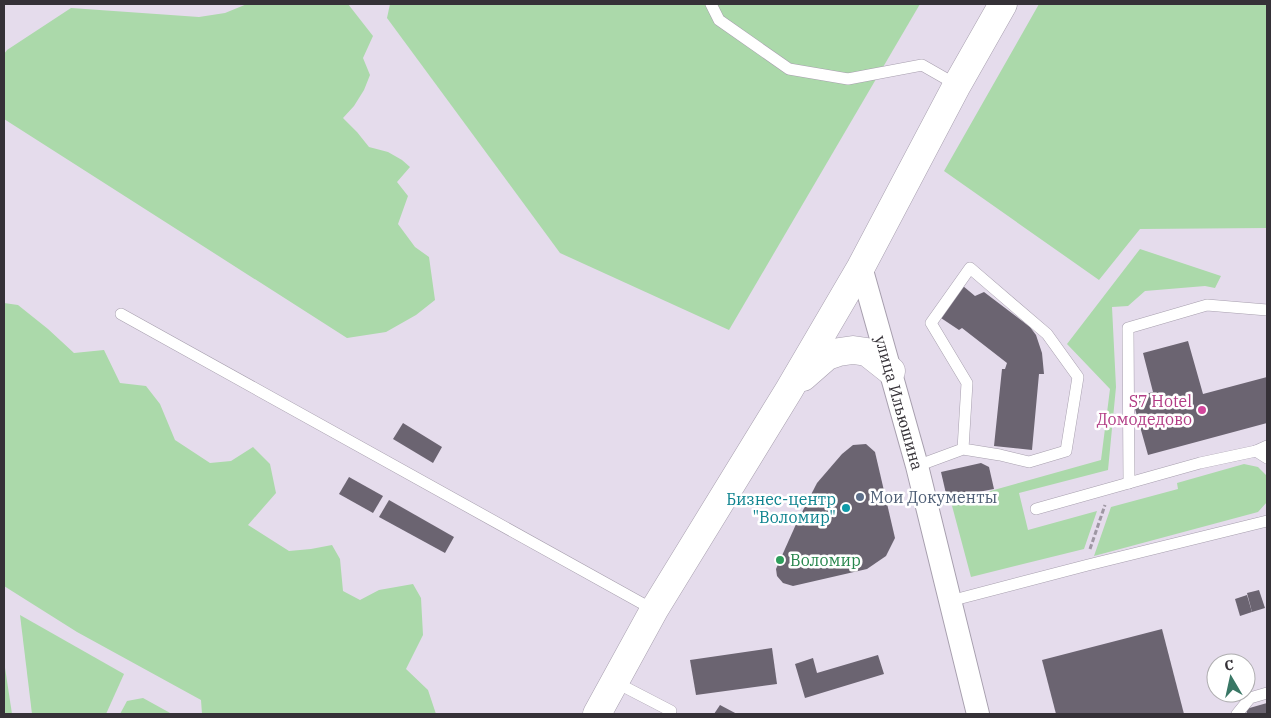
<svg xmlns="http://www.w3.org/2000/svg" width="1271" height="718" font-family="'IBM Plex Serif',serif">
	<rect width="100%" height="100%" fill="#e5dcec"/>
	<g fill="#abd9aa">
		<path d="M247 4H348L373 36 363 58 370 75 364 90 354 106 343 118 357 132 369 147 388 152 402 160 410 167 397 182 408 196 398 224 415 247 429 257 435 300 416 315 386 332 347 338 4 119V54L7 50 71 8 199 17 225 13Z"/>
		<path d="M390 4H920L729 330 560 253 387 18Z"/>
		<path d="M1039 4H1267V228L1140 229 1099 280 944 171Z"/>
		<path d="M1140 249 1221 276 1215 288 1205 286 1145 291 1128 306 1112 307 1116 387 1108 470 1019 493 1028 530 1097 511 1084 549 971 577 951 502 1101 460 1110 389 1067 344Z"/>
		<path d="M4 303 18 305 48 329 74 353 104 350 120 383 146 386 160 404 175 440 210 463 231 461 253 447 270 464 276 493 248 525 289 551 311 549 332 545 340 559 343 591 360 600 379 590 413 584 421 598 423 635 406 669 428 690 436 714H202L201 700 77 632 4 586Z"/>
		<path d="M1244 464 1258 467 1267 476V502L1258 512 1094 556 1111 507 1178 489 1177 483Z"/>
		<path d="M20 615 124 674 106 714H32Z"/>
		<path d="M4 661 12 714H4Z"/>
		<path d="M143 698 172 714H120L127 701Z"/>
	</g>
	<g fill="#6b6471">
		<path d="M963 286 975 296 984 292 1030 327 1036 335 1042 353 1044 374H1039L1032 450 994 446 1002 369H1005L1007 363 962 328 959 330 941 318Z"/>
		<path d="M1188 341 1203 394 1267 377V423L1148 455 1132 398 1153 392 1143 353Z"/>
		<path d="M403 423 442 447 433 463 393 439Z"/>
		<path d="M866 444 875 452 895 538 886 556 867 569 793 586 783 583 777 576 776 569 797 522 817 483 842 454 853 445Z"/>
		<path d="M981 463 989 467 994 489 947 498 941 472Z"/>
		<path d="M349 477 383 496 373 513 339 494Z"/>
		<path d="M389 500 454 537 445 553 379 517Z"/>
		<path d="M1259 590 1265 608 1252 612 1247 593Z"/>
		<path d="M1247 595 1252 612 1240 616 1235 599Z"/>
		<path d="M1162 629 1184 714H1056L1042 660Z"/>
		<path d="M772 648 777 684 696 695 690 660Z"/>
		<path d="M878 655 884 674 805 698 795 664 813 658 817 673Z"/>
		<path d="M1267 703V714H1247L1246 709Z"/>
		<path d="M720 705 737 714H714Z"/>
	</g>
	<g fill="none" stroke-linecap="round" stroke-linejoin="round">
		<g stroke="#a79fae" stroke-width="12">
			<g id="service">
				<path d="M711 4 719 20 789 69 848 79 922 65 957 85"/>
				<path d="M121 314 654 610"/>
				<path d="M1256 451 1267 446"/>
				<path d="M917 466 963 449 967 383 931 323 970 268 1047 334 1078 377 1066 451 1029 462 1000 455 963 449"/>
				<path d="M1129 483 1128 328 1207 305 1267 310"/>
				<path d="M1036 509 1200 463 1256 451 1267 458"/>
				<path d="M950 601 1088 565 1267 521"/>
				<path d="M615 682 671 711"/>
				<path d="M1237 714 1250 698 1267 693"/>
			</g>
		</g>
		<g stroke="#a79fae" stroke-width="24">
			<g id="minor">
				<path id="s1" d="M861 267 917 466 978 714"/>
			</g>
		</g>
		<g stroke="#a79fae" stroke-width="29">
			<g id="secondary">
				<path d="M803 377 827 356 839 352 853 350 867 352 891 371"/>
				<path d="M597 714 654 610 789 390 861 267 957 85 1003 4"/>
			</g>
		</g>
		<path stroke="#9e97a3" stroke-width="3" stroke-dasharray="5 2.5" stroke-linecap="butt" d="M1090 549 1105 505"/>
		<use href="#service" stroke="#fff" stroke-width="11"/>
		<use href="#minor" stroke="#fff" stroke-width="22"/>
		<use href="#secondary" stroke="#fff" stroke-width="28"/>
	</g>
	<circle fill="#d1479c" stroke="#fff" stroke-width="2" cx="1202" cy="410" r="5"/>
	<circle fill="#5c6f8a" stroke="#fff" stroke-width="2" cx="860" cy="497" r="5"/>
	<circle fill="#0f9aa8" stroke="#fff" stroke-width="2" cx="846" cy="508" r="5"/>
	<circle fill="#2e9e5b" stroke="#fff" stroke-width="2" cx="780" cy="560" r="5"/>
	<g text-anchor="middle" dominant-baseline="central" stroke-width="5" stroke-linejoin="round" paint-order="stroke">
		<g font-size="16" fill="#b23c85" stroke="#fff" text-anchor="end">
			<text x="1192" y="401">S7 Hotel<tspan x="1192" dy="18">Домодедово</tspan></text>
		</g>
		<g font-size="16" fill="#353137" stroke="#fff">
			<text stroke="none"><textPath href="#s1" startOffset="141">улица Ильюшина</textPath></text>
		</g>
		<g font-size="16" fill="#4e5e75" stroke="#fff" text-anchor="start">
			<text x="870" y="497">Мои Документы</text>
		</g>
		<g font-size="16" fill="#0d838f" stroke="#fff" text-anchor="end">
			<text x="836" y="499">Бизнес-центр<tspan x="836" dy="18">"Воломир"</tspan></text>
		</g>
		<g font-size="16" fill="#27864d" stroke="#fff" text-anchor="start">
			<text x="790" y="560">Воломир</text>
		</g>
	</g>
	<rect width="1271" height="718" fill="none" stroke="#353137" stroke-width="10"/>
	<g transform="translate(1231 678) rotate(351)"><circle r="24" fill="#ffffff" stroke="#aeadaf"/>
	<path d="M0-4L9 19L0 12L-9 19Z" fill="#397765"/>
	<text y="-8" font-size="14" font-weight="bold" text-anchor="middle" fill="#353137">С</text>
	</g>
</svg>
